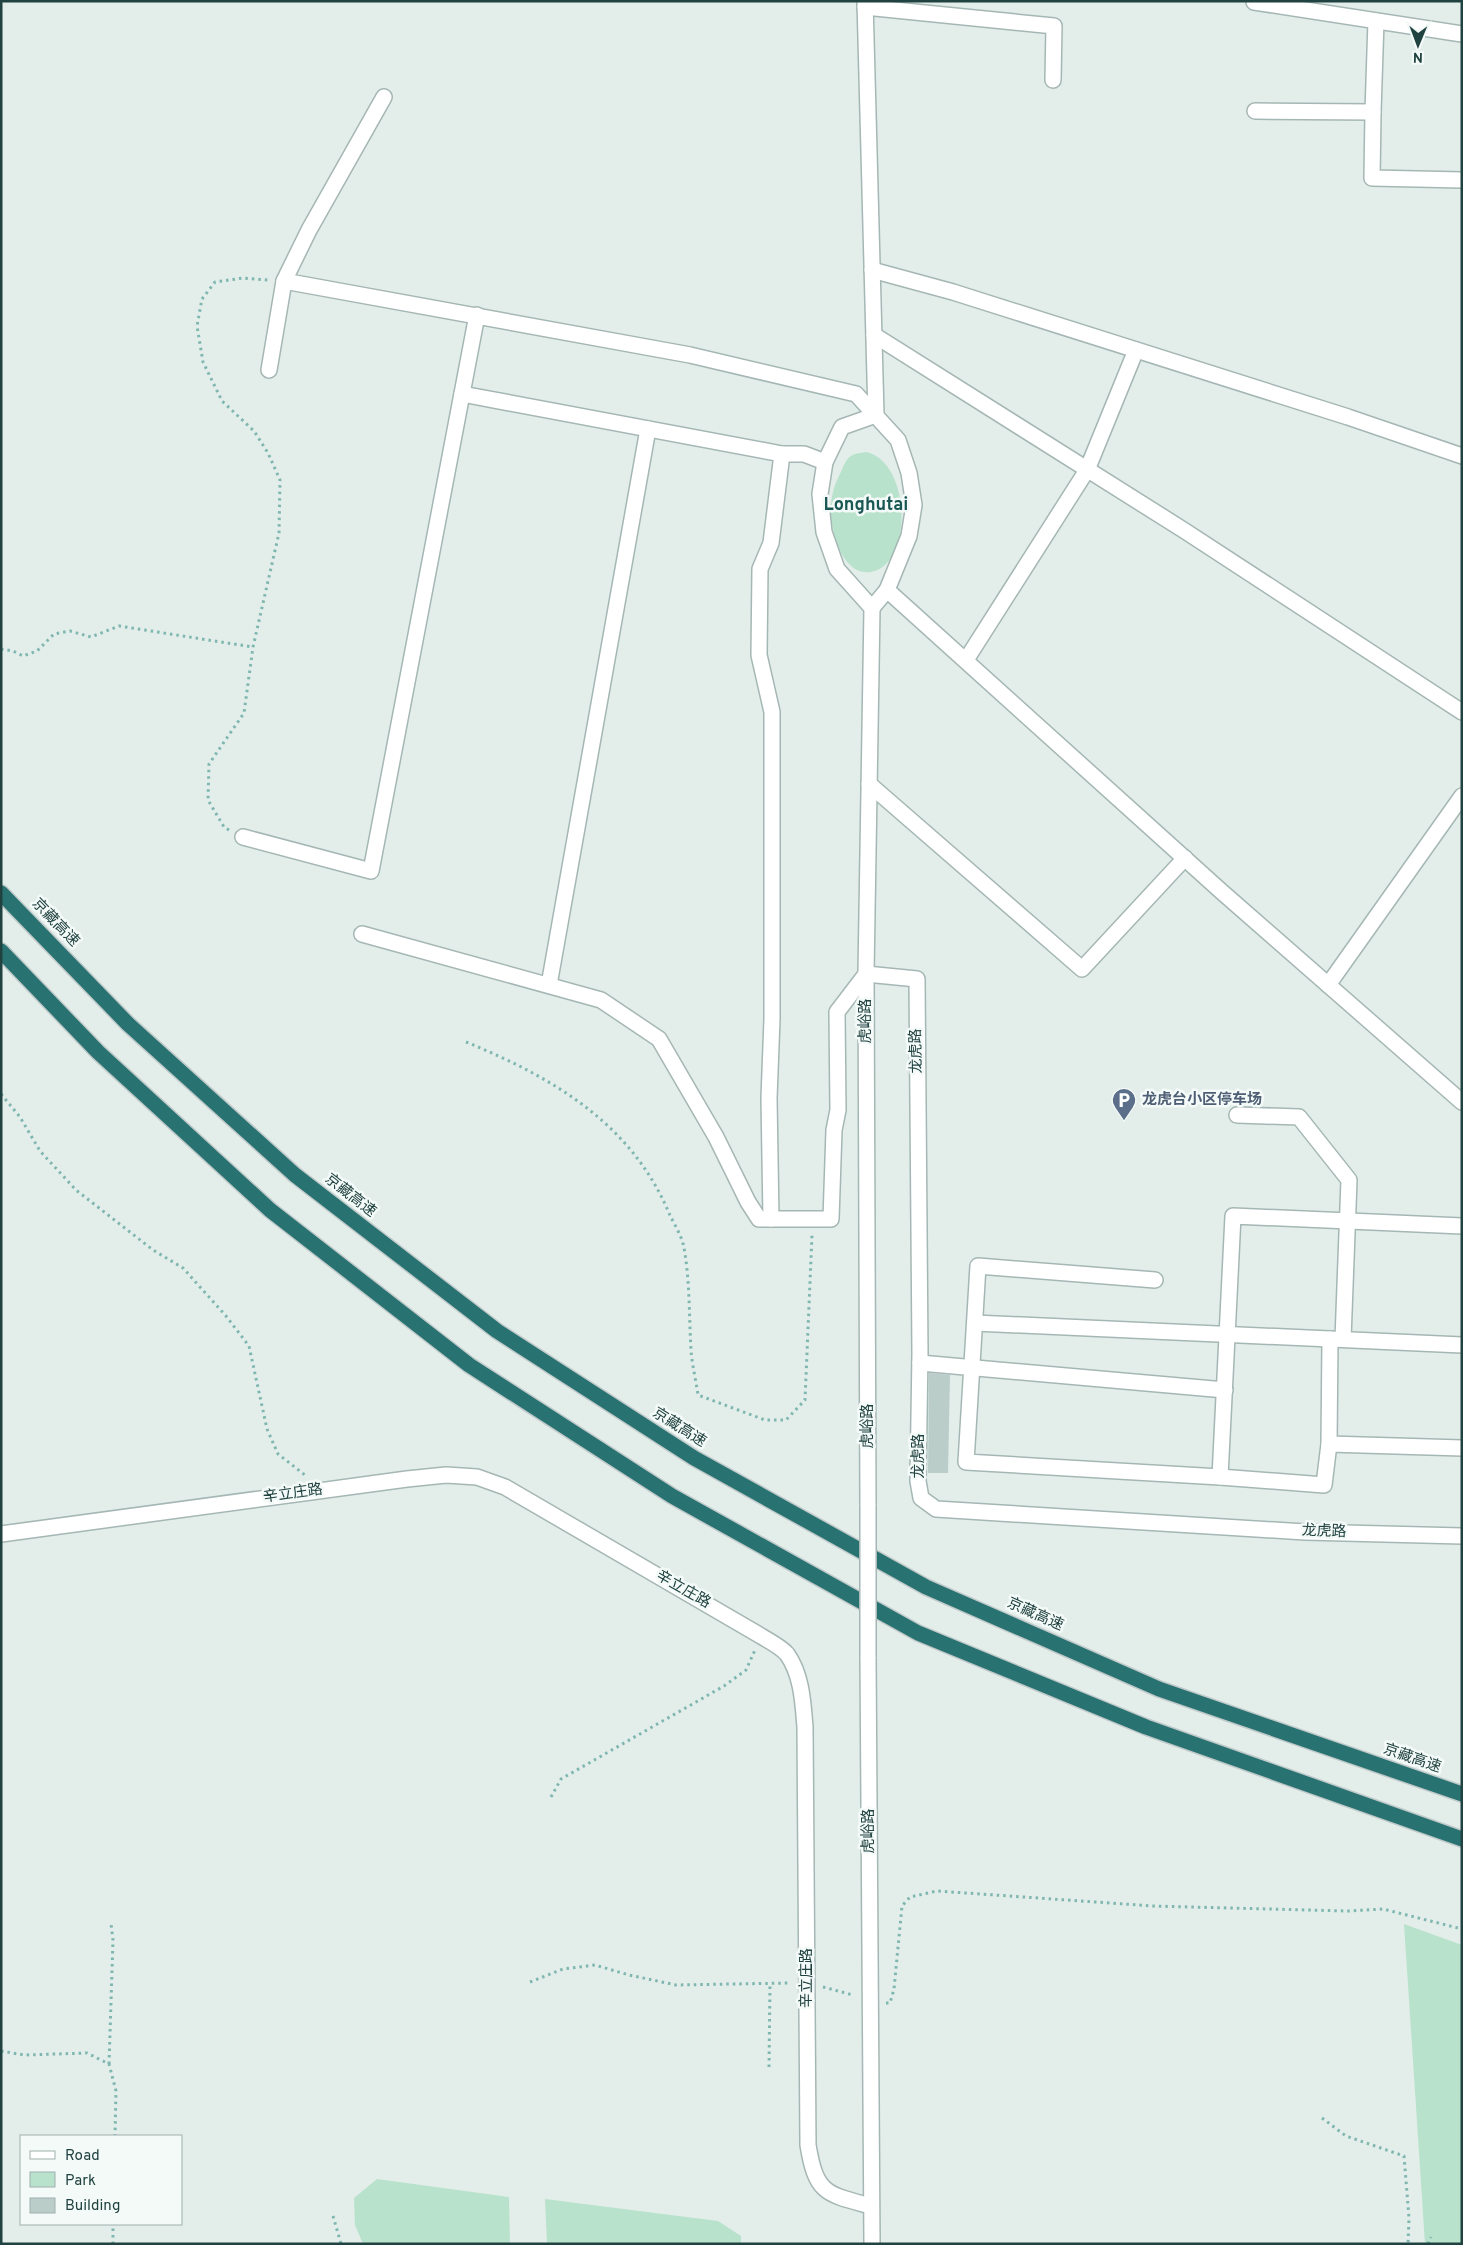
<svg xmlns="http://www.w3.org/2000/svg" width="1463" height="2245" font-family="Overpass,'Noto Sans SC',sans-serif">
	<rect width="100%" height="100%" fill="#e3eeeb"/>
	<g fill="#b9e2cc">
		<path d="M866 452C911 461 914 564 871 572 842 577 830 529 831 508 831 495 835 483 841 472 843 467 846 459 851 456 855 453 861 453 866 452Z"/>
		<path d="M1404 1924 1462 1945V2244H1425Z"/>
		<path d="M377 2179 509 2197 510 2244H363L355 2225 354 2198Z"/>
		<path d="M545 2199 718 2221 741 2236V2244H547Z"/>
	</g>
	<path fill="#bacdc8" d="M929 1373 950 1375 948 1473H928Z"/>
	<g fill="none" stroke-linecap="round" stroke-linejoin="round">
		<g stroke="#a5b7b4" stroke-width="18">
			<g id="minor">
				<path d="M865 1 876 415"/>
				<path d="M1254 2 1462 34"/>
				<path d="M865 7 1054 26 1053 80"/>
				<path d="M1255 111 1373 112 1376 21"/>
				<path d="M1373 112 1372 178 1462 180"/>
				<path d="M872 270 953 292 1348 417 1462 456"/>
				<path d="M284 281 309 230 384 97"/>
				<path d="M874 335 1185 531 1462 712"/>
				<path d="M269 370 284 281 690 355 856 394 898 440 909 473 914 505 909 536 887 590 872 608 837 569 824 532 820 494 825 462 842 427 876 415"/>
				<path d="M462 394 782 454"/>
				<path d="M887 590 1222 892 1462 1102"/>
				<path d="M966 660 1087 470 1136 350"/>
				<path d="M869 784 1082 969 1185 858"/>
				<path d="M243 837 371 871 477 315"/>
				<path d="M362 934 601 1000 659 1039 716 1137 748 1202 759 1219H831L834 1130 838 1110 837 1012 866 974 917 979 920 1353 918 1481 921 1498 936 1509 1305 1532 1462 1536"/>
				<path d="M549 985 648 429"/>
				<path d="M1328 985 1462 796"/>
				<path d="M1237 1115 1299 1117 1349 1180 1343 1339"/>
				<path d="M771 1219 769 1098 772 1019V712L759 655 760 569 771 543 782 454H804L825 462"/>
				<path d="M1155 1280 978 1266 966 1462 1220 1477 1324 1485 1329 1444 1462 1448"/>
				<path d="M975 1323 1462 1345"/>
				<path d="M920 1363 1225 1390"/>
				<path d="M1329 1444 1330 1339"/>
				<path d="M1220 1477 1233 1216 1462 1226"/>
				<path d="M868 1505 866 974 872 608"/>
				<path d="M1 1534 407 1479 446 1475 477 1477 505 1487 761 1636C769 1641 781 1647 787 1654 802 1675 803 1703 805 1727L808 2145C816 2194 826 2194 871 2206"/>
				<path d="M868 1657 872 2244"/>
			</g>
		</g>
		<g stroke="#c1caca" stroke-width="18">
			<g id="highway">
				<path d="M1 893 128 1024 295 1175 497 1331 694 1458 926 1587 1159 1689 1462 1794"/>
				<path d="M1 951 98 1052 270 1210 469 1365 672 1496 918 1633 1146 1727 1462 1839"/>
			</g>
		</g>
		<g stroke="#7fb6af" stroke-width="3" stroke-dasharray="2.5 4" stroke-linecap="butt">
			<path d="M1 649 13 651 23 656 37 651 54 634 70 631 91 637 119 626 253 647"/>
			<path d="M229 830 224 827 208 800 209 764 244 713 253 647 279 533 280 480 268 453 254 431 222 401 203 362 197 326 202 299 215 282 243 278 268 280"/>
			<path d="M466 1042C552 1077 631 1123 669 1213 674 1224 682 1236 684 1248 690 1281 689 1316 691 1350 692 1365 696 1380 698 1395L765 1420H786L805 1400 812 1235"/>
			<path d="M1 1094 20 1117 40 1151 76 1190 153 1250 183 1268 226 1316 249 1346 267 1429 278 1454 305 1475"/>
			<path d="M551 1797 561 1779 724 1686 746 1670 755 1650"/>
			<path d="M530 1982 563 1969 595 1965 629 1975 676 1985 790 1983"/>
			<path d="M823 1987 853 1995"/>
			<path d="M886 2003H890L894 1989 902 1906 910 1897 937 1891 1153 1906 1348 1911 1383 1909 1462 1929"/>
			<path d="M1 2051 24 2055 87 2053 109 2064 116 2091 115 2136"/>
			<path d="M109 2064 113 1940 111 1924"/>
			<path d="M769 2067 770 1983"/>
			<path d="M1322 2118 1346 2136 1404 2156 1409 2218 1408 2244"/>
			<path d="M333 2216 341 2244"/>
			<path d="M113 2244V2224"/>
			<path d="M1428 2244 1431 2237"/>
		</g>
		<use href="#minor" stroke="#fff" stroke-width="15"/>
		<use href="#highway" stroke="#287271" stroke-width="15"/>
		<g stroke="#a5b7b4" stroke-width="18" stroke-linecap="butt">
			<path id="minor-bridge" d="M868 1657V1505"/>
		</g>
		<use href="#minor-bridge" stroke="#fff" stroke-width="15"/>
	</g>
	<defs>
		<g id="parking-pin" transform="scale(1.25)"><path d="M0 17L-7.5 6A9.5 9.5 0 1 1 7.5 6Z" fill="#5c6f8a" stroke="#f4faf8"/><path d="M-3.5-5.5H1a3.5 3.5 0 0 1 0 7H-1V5.5H-3.5ZM-1-3.4V-.6H.8a1.4 1.4 0 0 0 0-2.8Z" fill="#fff"/></g>
	</defs>
	<g fill-rule="evenodd">
		<use href="#parking-pin" x="1124" y="1100"/>
	</g>
	<g text-anchor="middle" dominant-baseline="central" stroke-width="5" stroke-linejoin="round" paint-order="stroke">
		<g font-size="15" fill="#204240" stroke="#f4faf8">
			<text transform="translate(55 923) rotate(46)">京藏高速</text>
			<text transform="translate(866 1021) rotate(-90)">虎峪路</text>
			<text transform="translate(917 1051) rotate(-91)">龙虎路</text>
			<text transform="translate(350 1196) rotate(38)">京藏高速</text>
			<text transform="translate(868 1426) rotate(-90)">虎峪路</text>
			<text transform="translate(679 1428) rotate(32)">京藏高速</text>
			<text transform="translate(919 1456) rotate(-90)">龙虎路</text>
			<text transform="translate(293 1494) rotate(-8)">辛立庄路</text>
			<text transform="translate(1324 1532) rotate(2)">龙虎路</text>
			<text transform="translate(683 1590) rotate(30)">辛立庄路</text>
			<text transform="translate(1035 1615) rotate(24)">京藏高速</text>
			<text transform="translate(1412 1759) rotate(19)">京藏高速</text>
			<text transform="translate(869 1831) rotate(-90)">虎峪路</text>
			<text transform="translate(807 1978) rotate(-90)">辛立庄路</text>
		</g>
		<g font-size="15" font-weight="bold" fill="#4e5e75" stroke="#f4faf8" text-anchor="start">
			<text x="1142" y="1100">龙虎台小区停车场</text>
		</g>
		<g font-size="18" font-weight="bold" fill="#195754" stroke="#f4faf8">
			<text x="866" y="505">Longhutai</text>
		</g>
	</g>
	<rect width="1463" height="2245" fill="none" stroke="#204240" stroke-width="5"/>
	<rect x="20" y="2135" width="162" height="90" fill="#f4faf8" stroke="#9fb0ae"/>
	<rect x="30" y="2151" width="25" height="8" fill="#ffffff" stroke="#9fb0ae"/>
	<text x="65" y="2160" font-size="15" fill="#204240">Road</text>
	<rect x="30" y="2172" width="25" height="15" fill="#b9e2cc" stroke="#9fb0ae"/>
	<text x="65" y="2185" font-size="15" fill="#204240">Park</text>
	<rect x="30" y="2198" width="25" height="15" fill="#bacdc8" stroke="#9fb0ae"/>
	<text x="65" y="2210" font-size="15" fill="#204240">Building</text>
	<g transform="translate(1418 45) rotate(181)" stroke="#f4faf8" stroke-width="4" paint-order="stroke">
	<path d="M0-4L9 19L0 12L-9 19Z" fill="#204240"/>
	<text y="-8" font-size="14" font-weight="bold" text-anchor="middle" fill="#204240">N</text>
	</g>
</svg>
